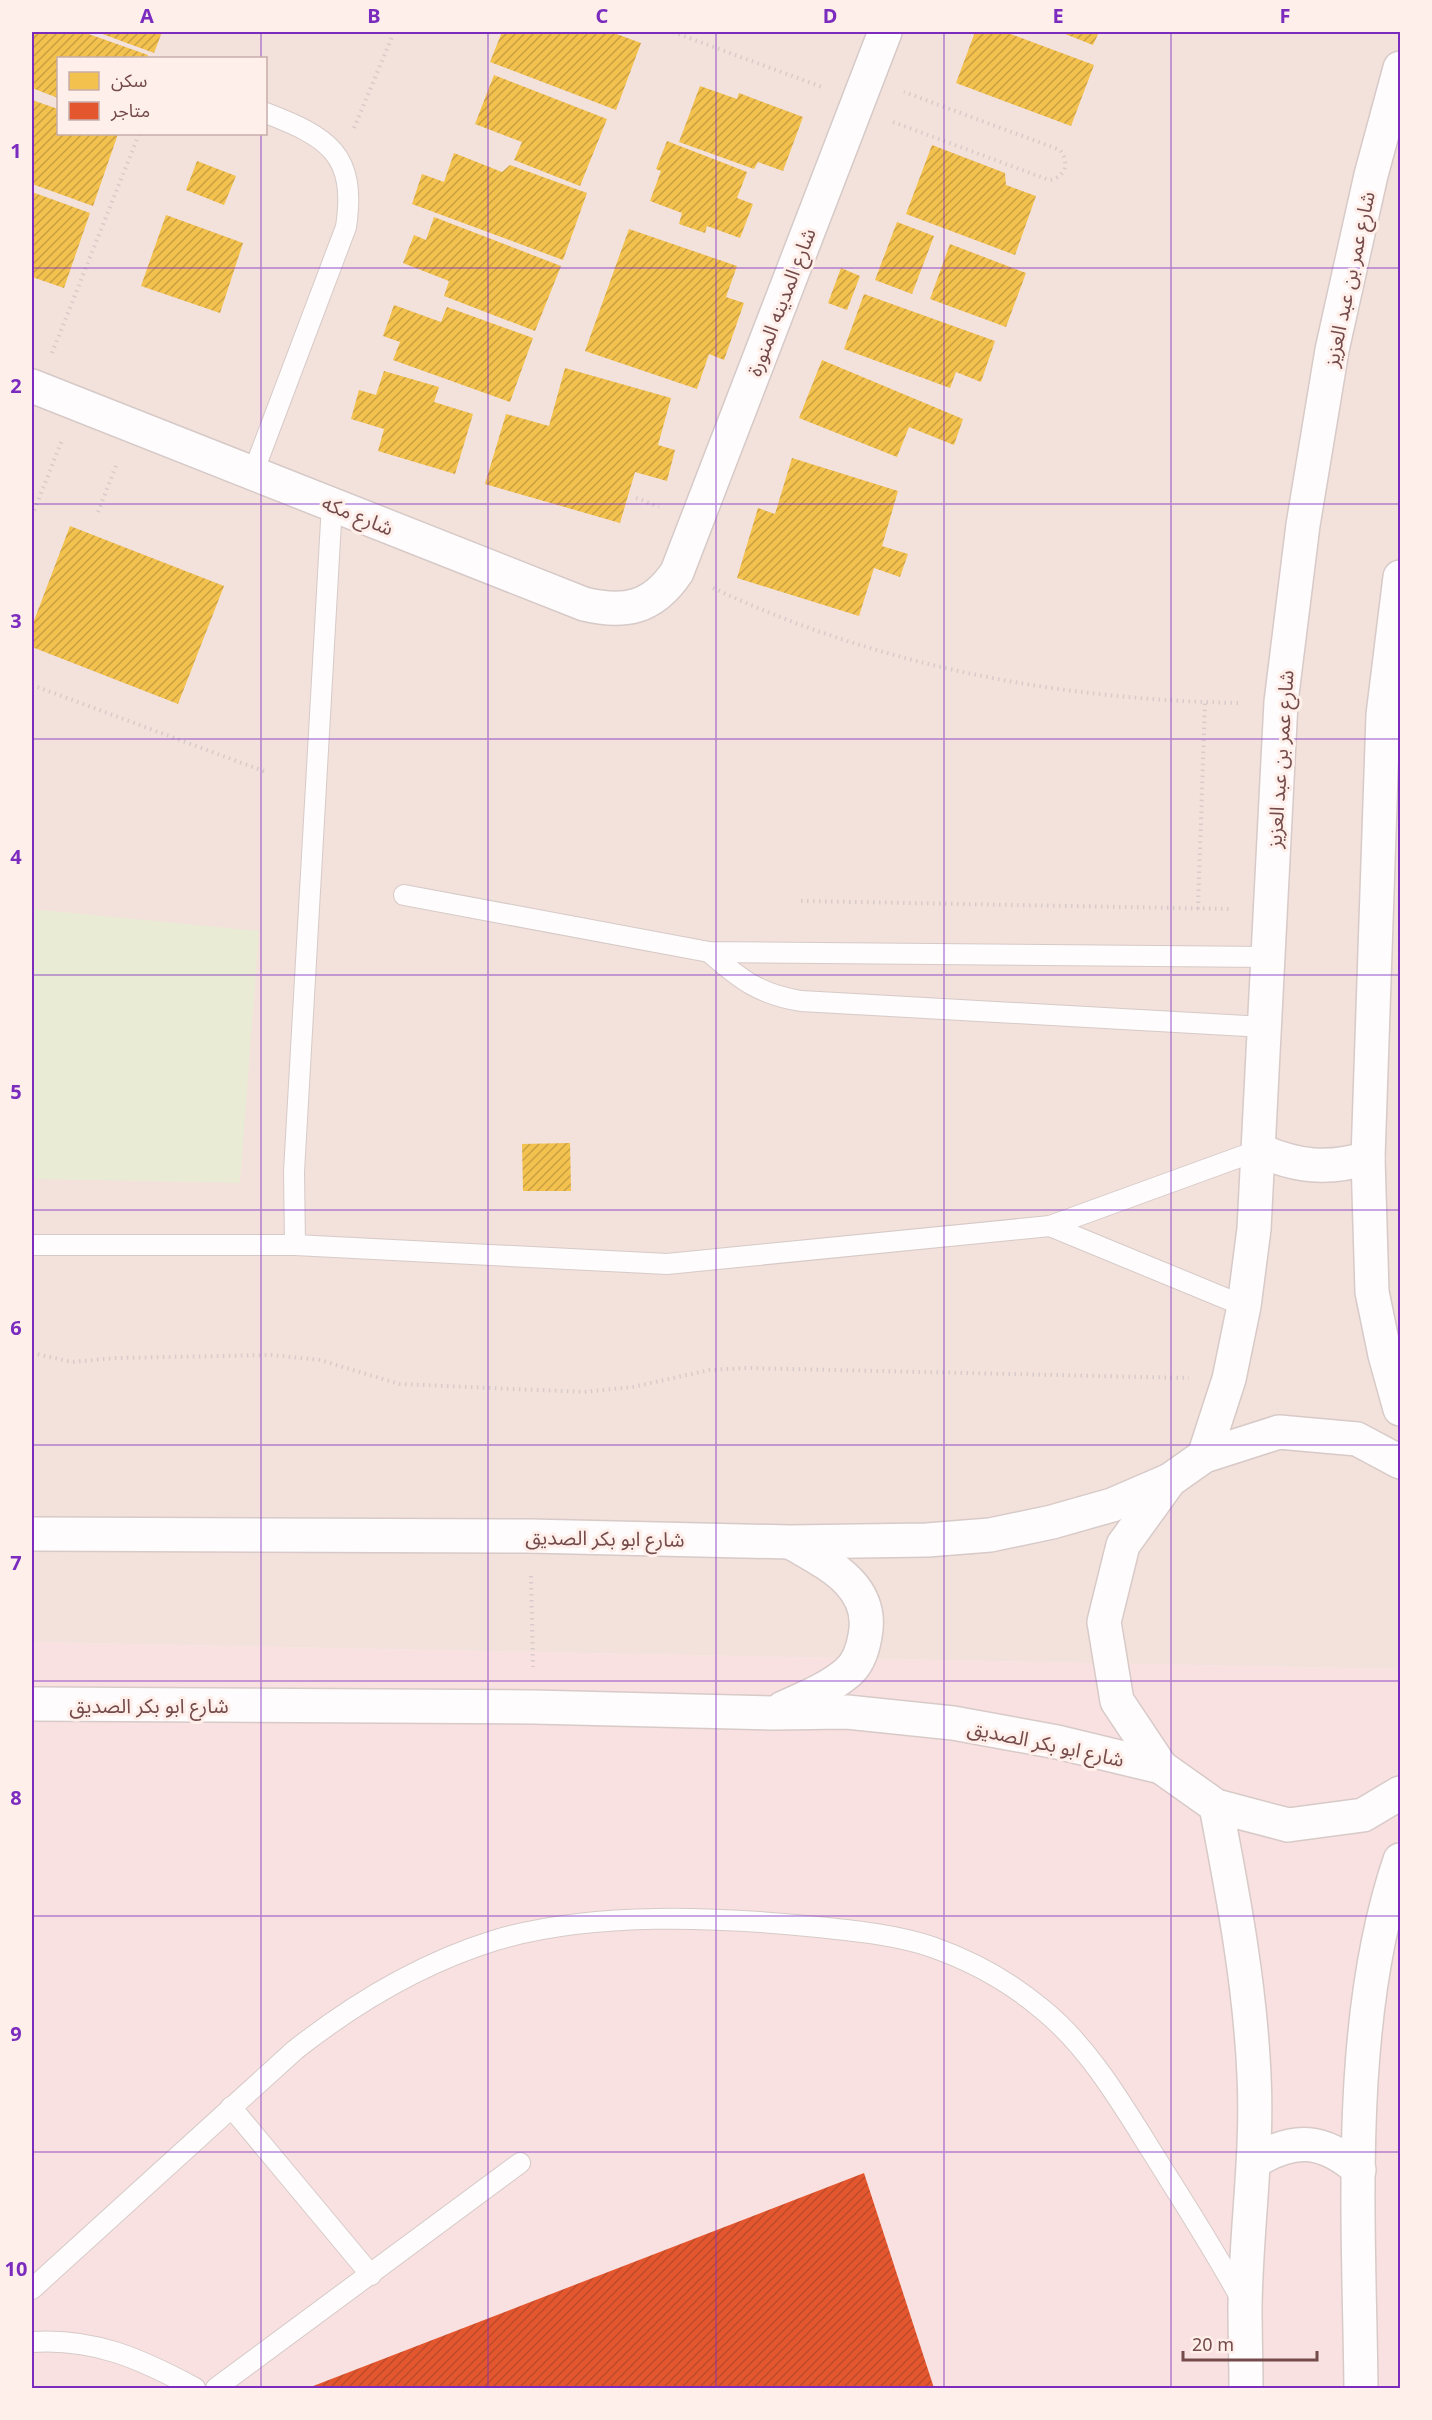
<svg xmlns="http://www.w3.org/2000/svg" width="1432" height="2420" font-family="'Noto Sans','Noto Sans Arabic',sans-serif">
	<defs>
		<pattern id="homes-hatch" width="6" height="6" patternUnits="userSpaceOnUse" patternTransform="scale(1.5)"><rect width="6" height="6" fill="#f2c14e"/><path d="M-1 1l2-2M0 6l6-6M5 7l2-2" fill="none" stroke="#c99f43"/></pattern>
		<pattern id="shops-hatch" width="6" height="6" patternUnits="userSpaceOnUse" patternTransform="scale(1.5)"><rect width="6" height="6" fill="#e4572e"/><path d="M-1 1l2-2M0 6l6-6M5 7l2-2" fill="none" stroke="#bd4a29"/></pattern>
	</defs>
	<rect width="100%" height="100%" fill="#f6edea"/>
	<path fill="#f3e1db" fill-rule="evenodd" d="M32 32H1400V1669L32 1642ZM58 58H266V134H58Z"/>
	<path fill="#f9e1e1" d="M32 1642 1400 1669V2388H32Z"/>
	<path fill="#eaebd5" d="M32 909 259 931 240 1183 32 1179Z"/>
	<g fill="url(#homes-hatch)">
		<path d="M32 32H83L148 55 147 58H58V98L32 88Z"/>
		<path d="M97 32H162L154 53Z"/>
		<path d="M502 32H611L641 43 616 110 490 62Z"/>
		<path d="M975 32H1005L1094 65 1071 126 956 83Z"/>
		<path d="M1060 32H1099L1093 45Z"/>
		<path d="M494 75 607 119 580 186 514 160 522 142 475 124Z"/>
		<path d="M700 86 737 99 739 93 803 117 783 171 758 162 754 169 679 142Z"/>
		<path d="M32 100 58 109V134H118L93 206 32 184Z"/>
		<path d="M667 141 747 172 737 198 753 204 740 238 707 226 705 233 679 224 682 213 650 201 661 171 656 169Z"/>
		<path d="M932 145 1005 173 1006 185 1036 196 1015 255 906 214Z"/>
		<path d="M454 153 502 172 510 165 587 193 563 260 412 204 422 174 444 182Z"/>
		<path d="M197 161 236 176 224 205 186 190Z"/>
		<path d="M32 192 90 213 64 288 32 277Z"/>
		<path d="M166 215 243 243 220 313 141 286Z"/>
		<path d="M434 217 561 266 535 331 444 296 449 281 403 263 414 235 426 240Z"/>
		<path d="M897 222 934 236 912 294 875 280Z"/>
		<path d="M629 229 737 266 726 297 744 303 724 360 709 354 697 389 585 351Z"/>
		<path d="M950 244 1026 273 1006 327 930 299Z"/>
		<path d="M841 268 860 276 847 310 828 303Z"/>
		<path d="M864 294 995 341 981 382 956 372 950 388 844 349Z"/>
		<path d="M394 305 441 322 447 307 533 338 510 402 393 360 400 342 383 336Z"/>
		<path d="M822 360 963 419 954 445 909 427 897 457 799 418Z"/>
		<path d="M565 368 671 398 658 445 675 450 667 481 635 472 620 523 485 484 506 414 549 426Z"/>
		<path d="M384 371 439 387 434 402 473 414 455 474 378 451 384 429 351 419 359 390 376 395Z"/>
		<path d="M792 458 898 491 882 546 908 554 900 577 874 568 859 616 737 578 758 508 775 514Z"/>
		<path d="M70 526 224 586 178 704 32 647V626Z"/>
		<path d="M570 1143 571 1191H523L522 1144Z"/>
	</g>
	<path fill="url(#shops-hatch)" d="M864 2173 934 2388H308Z"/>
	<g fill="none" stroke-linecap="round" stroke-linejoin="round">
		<g stroke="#d6cac8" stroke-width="22">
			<g id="lane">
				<path d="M253 473 346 227C357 154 328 137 266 113"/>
				<path d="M332 504 294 1172 295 1245 667 1264 1050 1226 1259 1150"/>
				<path d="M404 895 709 952 1267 957"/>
				<path d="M709 952C741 980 759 994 801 1001L1264 1027"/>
				<path d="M1050 1226 1244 1306"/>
				<path d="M32 1245H295"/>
				<path d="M231 2107 371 2275"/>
				<path d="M32 2289 295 2050C356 2002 421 1963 496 1940 594 1911 718 1917 818 1927 856 1931 896 1935 932 1947 972 1961 1010 1982 1042 2009 1089 2047 1122 2104 1154 2155 1184 2203 1214 2249 1241 2299"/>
				<path d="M32 2342C95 2338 141 2359 195 2388"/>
				<path d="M216 2388 520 2163"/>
			</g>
		</g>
		<g stroke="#d6cac8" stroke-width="36">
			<path id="street" d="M32 386 584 604C625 614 653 608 677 572L885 32"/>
		</g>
		<g stroke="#d7cac8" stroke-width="36">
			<g id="secondary">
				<path d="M1400 577 1383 715 1368 1158 1372 1292 1385 1355 1400 1409"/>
				<path d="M1259 1150C1297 1167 1328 1170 1368 1158"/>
				<path d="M1204 1456 1229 1379 1244 1306 1254 1229 1281 702 1303 525 1332 350 1371 175 1400 68"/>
				<path d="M1400 1462 1357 1439 1279 1432 1204 1456 1170 1480 1123 1545 1104 1622 1117 1701 1161 1767 1216 1806 1288 1825 1363 1815 1400 1793"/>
				<path d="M32 1534 530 1536 790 1542 927 1540 990 1535 1052 1522 1112 1505 1170 1480"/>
				<path d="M32 1704 534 1707 773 1713 847 1712 953 1723 1057 1742 1161 1767"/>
				<path d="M783 1708C805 1698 828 1689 847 1673 858 1664 863 1649 865 1636 875 1586 828 1564 792 1543"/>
				<path d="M1216 1806C1233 1895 1250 1984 1254 2075 1258 2153 1246 2230 1245 2307 1245 2334 1246 2361 1246 2388"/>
				<path d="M1254 2162C1294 2136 1324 2139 1359 2170"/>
				<path d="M1361 2388C1359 2219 1345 2022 1400 1860"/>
			</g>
		</g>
		<g stroke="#d8cbcb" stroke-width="4" stroke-dasharray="1.5 4.5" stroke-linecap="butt">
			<path d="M673 32 822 87"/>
			<path d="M893 122 1049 180C1065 178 1070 162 1060 150L904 92"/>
			<path d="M354 128 394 32"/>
			<path d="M52 353 139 134"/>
			<path d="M636 498 659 507"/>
			<path d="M98 512 117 463"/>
			<path d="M32 516 62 440"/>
			<path d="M713 588C878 666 1059 700 1241 703"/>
			<path d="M32 685 266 772"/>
			<path d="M801 901 1232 909"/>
			<path d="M1198 909 1205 702"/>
			<path d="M32 1353 72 1362 116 1358 272 1355 320 1360 399 1384 584 1392 633 1387 709 1370 746 1368 1189 1378"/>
			<path d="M531 1576 533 1667"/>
		</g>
		<use href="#lane" stroke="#fefcfc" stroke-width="20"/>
		<use href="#street" stroke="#fefcfc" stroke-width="33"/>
		<use href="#secondary" stroke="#fefcfc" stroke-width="33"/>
	</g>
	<path fill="none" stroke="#7b2cbf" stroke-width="1.5" stroke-opacity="0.55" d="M261 32V58M488 32V2388M716 32V2388M944 32V2388M1171 32V2388M261 134V2388M32 268H1400M32 504H1400M32 739H1400M32 975H1400M32 1210H1400M32 1445H1400M32 1681H1400M32 1916H1400M32 2152H1400"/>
	<g text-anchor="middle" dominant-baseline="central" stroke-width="6" stroke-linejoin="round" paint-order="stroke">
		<g font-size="20" fill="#744a4a" stroke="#ffefea">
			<text transform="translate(1349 279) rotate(-78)">شارع عمر بن عبد العزيز</text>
			<text transform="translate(781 302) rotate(-69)">شارع المدينه المنورة</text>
			<text transform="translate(358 515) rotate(22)">شارع مكه</text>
			<text transform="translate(1280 759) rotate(-86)">شارع عمر بن عبد العزيز</text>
			<text transform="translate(605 1538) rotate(1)">شارع ابو بكر الصديق</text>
			<text x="149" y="1705">شارع ابو بكر الصديق</text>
			<text transform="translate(1046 1743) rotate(12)">شارع ابو بكر الصديق</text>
		</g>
	</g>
	<rect width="1432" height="2420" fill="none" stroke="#ffefea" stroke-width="66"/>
	<rect x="57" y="57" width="210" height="78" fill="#ffefea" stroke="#c7adaa" stroke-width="1.5"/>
	<rect x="69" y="72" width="30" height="18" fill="#f2c14e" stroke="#c7adaa" stroke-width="1.5"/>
	<text x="111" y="87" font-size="18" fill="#744a4a">سكن</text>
	<rect x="69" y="102" width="30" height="18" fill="#e4572e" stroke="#c7adaa" stroke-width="1.5"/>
	<text x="111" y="117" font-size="18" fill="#744a4a">متاجر</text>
	<path d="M1183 2351v9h134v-9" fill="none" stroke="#744a4a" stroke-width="3"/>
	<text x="1192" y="2351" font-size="18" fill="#744a4a" stroke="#ffefea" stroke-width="4.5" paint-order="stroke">20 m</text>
	<rect x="33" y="33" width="1366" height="2354" fill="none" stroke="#7b2cbf" stroke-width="2"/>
	<g font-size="20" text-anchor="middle" font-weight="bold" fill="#7b2cbf">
		<text x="147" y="23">A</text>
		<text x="374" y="23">B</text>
		<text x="602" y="23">C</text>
		<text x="830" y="23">D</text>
		<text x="1058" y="23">E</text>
		<text x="1285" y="23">F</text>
		<text x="16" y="158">1</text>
		<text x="16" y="393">2</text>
		<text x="16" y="628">3</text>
		<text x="16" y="864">4</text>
		<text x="16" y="1099">5</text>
		<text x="16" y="1335">6</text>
		<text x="16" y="1570">7</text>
		<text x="16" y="1805">8</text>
		<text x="16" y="2041">9</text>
		<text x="16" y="2276">10</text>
	</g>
</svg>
